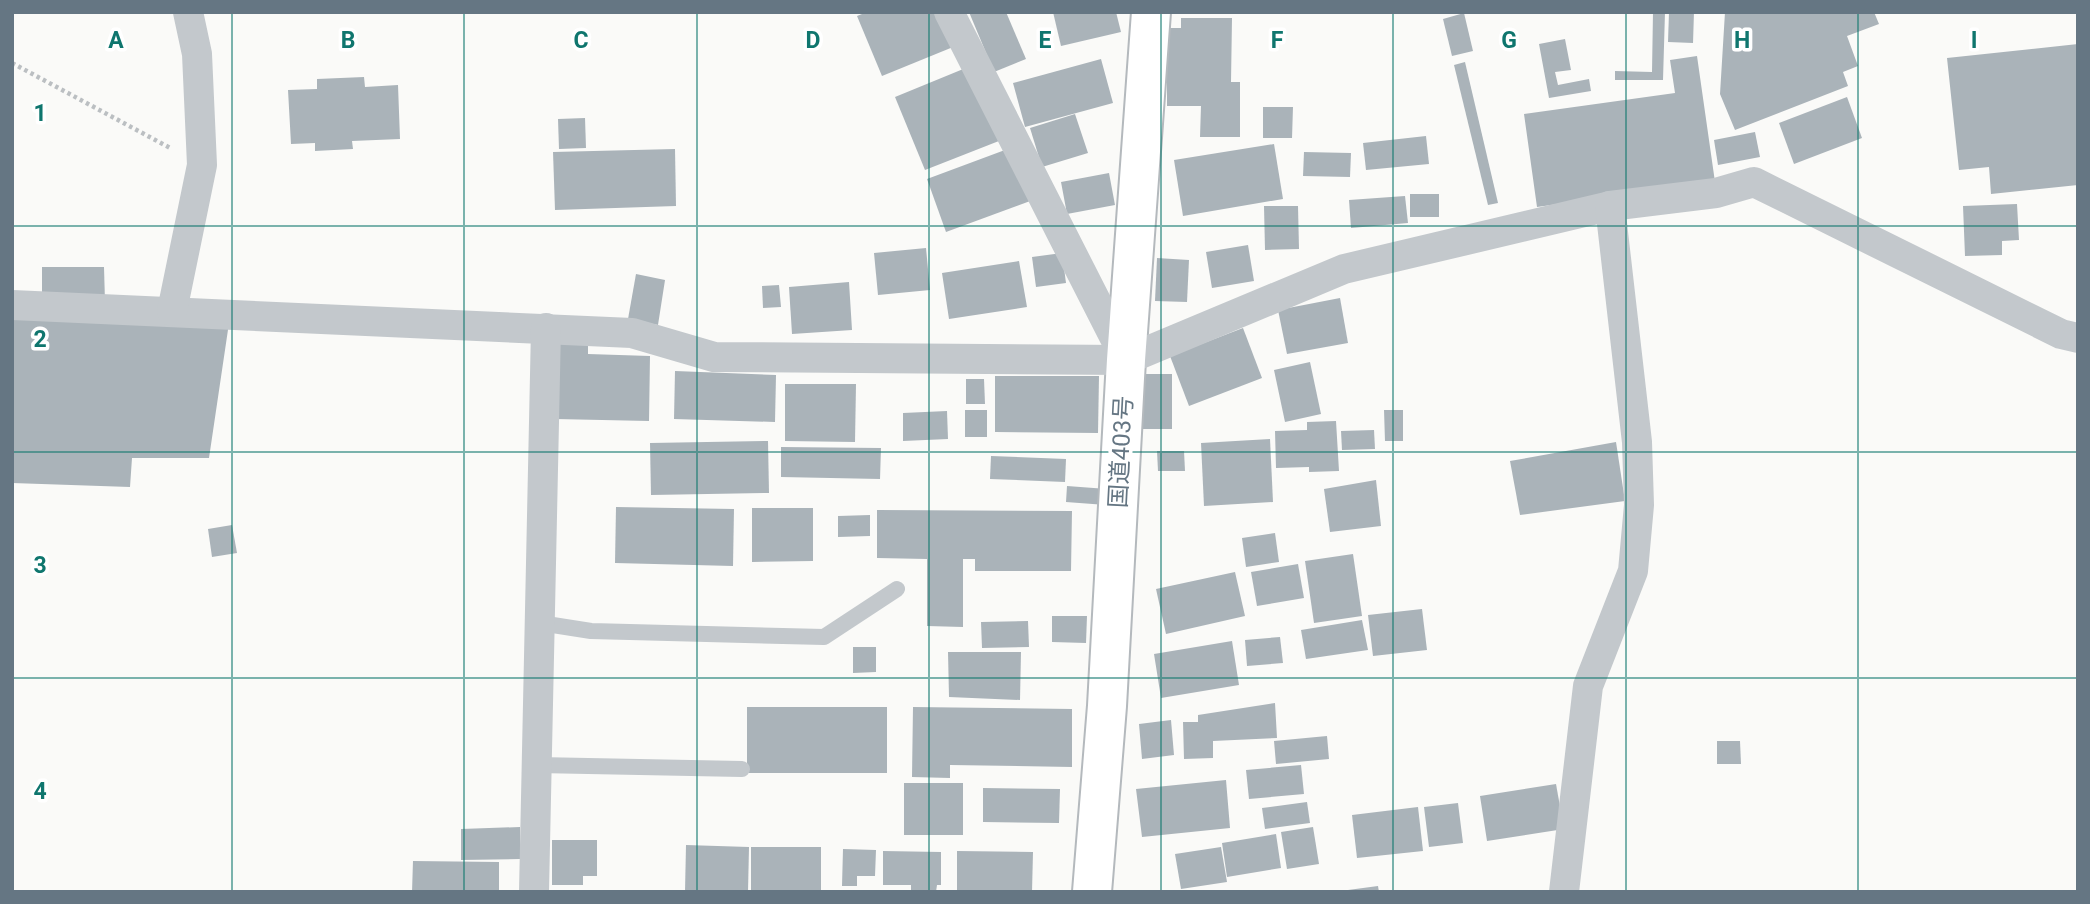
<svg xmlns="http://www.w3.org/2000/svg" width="2090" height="904" font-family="Roboto,'Noto Sans JP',sans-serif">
	<rect width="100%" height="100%" fill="#fafaf8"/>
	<g fill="#aab3b9">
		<path d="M867 12H944L958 45 882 76 857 16Z"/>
		<path d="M969 12H1006L1026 59 994 72Z"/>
		<path d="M1053 12H1116L1121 32 1061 46Z"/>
		<path d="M1653 12H1665L1663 80H1615V71L1652 72Z"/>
		<path d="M1669 12H1694L1693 43 1668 42Z"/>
		<path d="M1725 12H1874L1879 24 1847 36 1858 66 1843 72 1848 86 1735 130 1720 94Z"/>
		<path d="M1464 13 1473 51 1452 56 1443 19Z"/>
		<path d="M1181 18H1232L1231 82H1240V137H1200L1201 106H1167V28H1181Z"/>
		<path d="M1565 39 1571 70 1555 72 1558 85 1589 79 1591 91 1549 98 1539 44Z"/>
		<path d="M2078 44V185L1991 194 1989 167 1959 170 1947 58Z"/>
		<path d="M1697 56 1715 182 1537 207 1524 114 1675 93 1670 60Z"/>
		<path d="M1101 59 1113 103 1025 127 1013 83Z"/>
		<path d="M1465 62 1498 203 1488 205 1454 65Z"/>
		<path d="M973 65 1004 139 925 170 895 97Z"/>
		<path d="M364 77 365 87 398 85 400 139 352 141 353 149 315 151V143L291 144 288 90 317 89V79Z"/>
		<path d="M1847 97 1862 138 1794 164 1779 123Z"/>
		<path d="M1263 107H1293L1292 138H1263Z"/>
		<path d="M1075 114 1088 153 1042 167 1030 128Z"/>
		<path d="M585 118 586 148 559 149 558 119Z"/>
		<path d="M1755 132 1760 157 1718 165 1714 140Z"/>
		<path d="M1426 136 1429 164 1366 170 1363 143Z"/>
		<path d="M1274 144 1283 199 1183 216 1174 160Z"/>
		<path d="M1013 147 1033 200 946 232 927 179Z"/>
		<path d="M675 149 676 206 555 210 553 152Z"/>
		<path d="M1304 152 1351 153 1350 177 1303 176Z"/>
		<path d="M1109 173 1115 205 1067 214 1061 182Z"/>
		<rect x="1410" y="194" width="29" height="23"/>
		<path d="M1405 196 1408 223 1351 228 1349 200Z"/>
		<path d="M2017 204 2019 240 2002 241V255L1965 256 1963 206Z"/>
		<path d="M1264 206H1298L1299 249 1265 250Z"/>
		<path d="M1248 245 1254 281 1212 288 1206 252Z"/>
		<path d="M926 248 930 290 878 295 874 253Z"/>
		<path d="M1062 253 1066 283 1036 287 1032 257Z"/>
		<path d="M1157 258 1189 260 1187 302 1155 301Z"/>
		<path d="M1019 261 1027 307 949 319 942 273Z"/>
		<path d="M42 267H104L105 302H42Z"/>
		<path d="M636 274 665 280 658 325 628 319Z"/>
		<path d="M849 282 852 330 792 334 789 287Z"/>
		<path d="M779 285 781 307 763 308 762 286Z"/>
		<path d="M1340 298 1348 343 1287 354 1278 310Z"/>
		<path d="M12 318 229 323 209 458H132L130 487 12 483Z"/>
		<path d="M1243 328 1262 378 1189 406 1170 356Z"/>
		<path d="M558 339 588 340V354L650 356 649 421 555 419Z"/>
		<path d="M1310 362 1321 414 1285 422 1274 370Z"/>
		<path d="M675 371 776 375 775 422 674 419Z"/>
		<rect x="1140" y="374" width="32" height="55"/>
		<path d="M995 376H1099L1098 433 995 432Z"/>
		<path d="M966 379H984L985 404H966Z"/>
		<path d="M785 384H856L855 442 785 441Z"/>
		<rect x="965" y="410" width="22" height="27"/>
		<path d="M1384 410H1403V441H1385Z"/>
		<path d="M947 411 948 439 903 441V413Z"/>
		<path d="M1336 421 1339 471 1309 472V467L1276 468 1275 431 1307 430V422Z"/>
		<path d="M1374 430 1375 449 1342 450 1341 431Z"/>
		<path d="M1270 439 1273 502 1204 506 1201 443Z"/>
		<path d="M768 441 769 493 651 495 650 443Z"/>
		<path d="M1616 442 1625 501 1520 515 1510 461Z"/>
		<path d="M781 447 881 448 880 479 781 477Z"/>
		<path d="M1157 451H1184L1185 471H1158Z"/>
		<path d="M991 456 1066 459 1065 482 990 479Z"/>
		<path d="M1376 480 1381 526 1330 532 1324 489Z"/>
		<path d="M1067 486 1107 489 1106 505 1066 502Z"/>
		<path d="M616 507 734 509 733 566 615 563Z"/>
		<path d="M752 508H813V561L752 562Z"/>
		<path d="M877 510 1072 511 1071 571H975V559H963V627L927 626V559L877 558Z"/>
		<path d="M870 515V536L838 537V516Z"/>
		<path d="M232 525 237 553 212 557 208 529Z"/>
		<path d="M1275 533 1279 562 1246 567 1242 538Z"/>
		<path d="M1353 554 1362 616 1314 623 1305 561Z"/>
		<path d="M1298 564 1304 598 1257 606 1251 572Z"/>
		<path d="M1235 572 1245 616 1166 634 1156 589Z"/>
		<path d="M1422 609 1427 650 1373 656 1368 615Z"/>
		<path d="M1052 616H1087L1086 643 1052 642Z"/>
		<path d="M1362 620 1368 650 1306 659 1301 630Z"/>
		<path d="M1028 621 1029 647 982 648 981 622Z"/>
		<path d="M1280 637 1283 663 1247 666 1245 640Z"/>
		<path d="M1232 641 1239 685 1161 698 1154 654Z"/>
		<path d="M853 647H876V672L853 673Z"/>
		<path d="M948 652H1021L1020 700 949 697Z"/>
		<path d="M1275 703 1277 738 1213 741V758L1184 759 1183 722H1198V715Z"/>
		<rect x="747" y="707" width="140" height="66"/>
		<path d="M913 707 1072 709V767L950 765V778L912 777Z"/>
		<path d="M1171 720 1174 755 1142 759 1139 724Z"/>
		<path d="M1327 736 1329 759 1276 764 1274 741Z"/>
		<path d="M1717 741H1740L1741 764H1717Z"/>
		<path d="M1301 765 1304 794 1249 799 1246 770Z"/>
		<path d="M1226 780 1230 828 1142 837 1136 789Z"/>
		<rect x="904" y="783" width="59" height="52"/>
		<path d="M1556 784 1564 829 1487 841 1480 796Z"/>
		<path d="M983 788 1060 789 1059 823 983 822Z"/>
		<path d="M1307 802 1310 823 1265 829 1262 808Z"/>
		<path d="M1458 803 1463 843 1429 847 1424 807Z"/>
		<path d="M1418 807 1423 851 1357 858 1352 815Z"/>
		<path d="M520 827V859L461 860V829Z"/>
		<path d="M1313 827 1319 864 1287 869 1281 832Z"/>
		<path d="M1276 834 1281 868 1227 877 1222 843Z"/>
		<path d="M552 840H597V876H583V885H552Z"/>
		<path d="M686 845 749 847 748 892H685Z"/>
		<rect x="751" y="847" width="70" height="45"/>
		<path d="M1221 847 1227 882 1181 889 1175 854Z"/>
		<path d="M843 849 876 850 875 876H857V886H842Z"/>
		<path d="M883 851 941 852V885H937L936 892H911V885H883Z"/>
		<path d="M957 851 1033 852 1032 892H957Z"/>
		<path d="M413 861 499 862V892H412Z"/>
		<path d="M1378 886 1379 892H1348V890Z"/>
	</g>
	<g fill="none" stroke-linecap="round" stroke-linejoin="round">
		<g stroke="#b4b9bd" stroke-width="42">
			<path id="trunk" d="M1092 892 1107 706 1126 360 1151 12"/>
		</g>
		<path stroke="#bbbfc2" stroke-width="4.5" stroke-dasharray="3.5 3.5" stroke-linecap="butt" d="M12 63 172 149"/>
		<g stroke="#c3c8cc" stroke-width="16">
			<path d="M540 623 591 631 824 637 897 589"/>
			<path d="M537 765 742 769"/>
		</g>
		<g stroke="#c3c8cc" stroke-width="30">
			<path d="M949 12 1126 360"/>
			<path d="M12 305 632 333 714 357 1126 360 1344 269 1610 206 1716 193 1754 182 2061 334 2078 338"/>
			<path d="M172 311 202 165 197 54 188 12"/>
			<path d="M534 892 546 328"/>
			<path d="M1564 892 1588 686 1633 571 1639 505 1637 442 1610 206"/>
		</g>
		<use href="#trunk" stroke="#fff" stroke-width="38"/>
	</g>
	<path fill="none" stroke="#0f766e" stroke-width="2" stroke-opacity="0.55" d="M232 12V892M464 12V892M697 12V892M929 12V892M1161 12V892M1393 12V892M1626 12V892M1858 12V892M12 226H2078M12 452H2078M12 678H2078"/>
	<g text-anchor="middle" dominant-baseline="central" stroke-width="7" stroke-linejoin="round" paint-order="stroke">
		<g font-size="24" fill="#657683" stroke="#fff">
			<text transform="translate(1121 452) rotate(-87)">国道403号</text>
		</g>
	</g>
	<g font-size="23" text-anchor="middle" font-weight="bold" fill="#0f766e" stroke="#fff" stroke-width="7" stroke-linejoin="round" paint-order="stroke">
		<text x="116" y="48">A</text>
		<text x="348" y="48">B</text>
		<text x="581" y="48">C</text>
		<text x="813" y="48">D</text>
		<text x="1045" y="48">E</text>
		<text x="1277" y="48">F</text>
		<text x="1509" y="48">G</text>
		<text x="1742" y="48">H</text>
		<text x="1974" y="48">I</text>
		<text x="40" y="121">1</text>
		<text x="40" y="347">2</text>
		<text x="40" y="573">3</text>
		<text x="40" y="799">4</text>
	</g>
	<rect width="2090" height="904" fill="none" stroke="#657683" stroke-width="28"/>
</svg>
